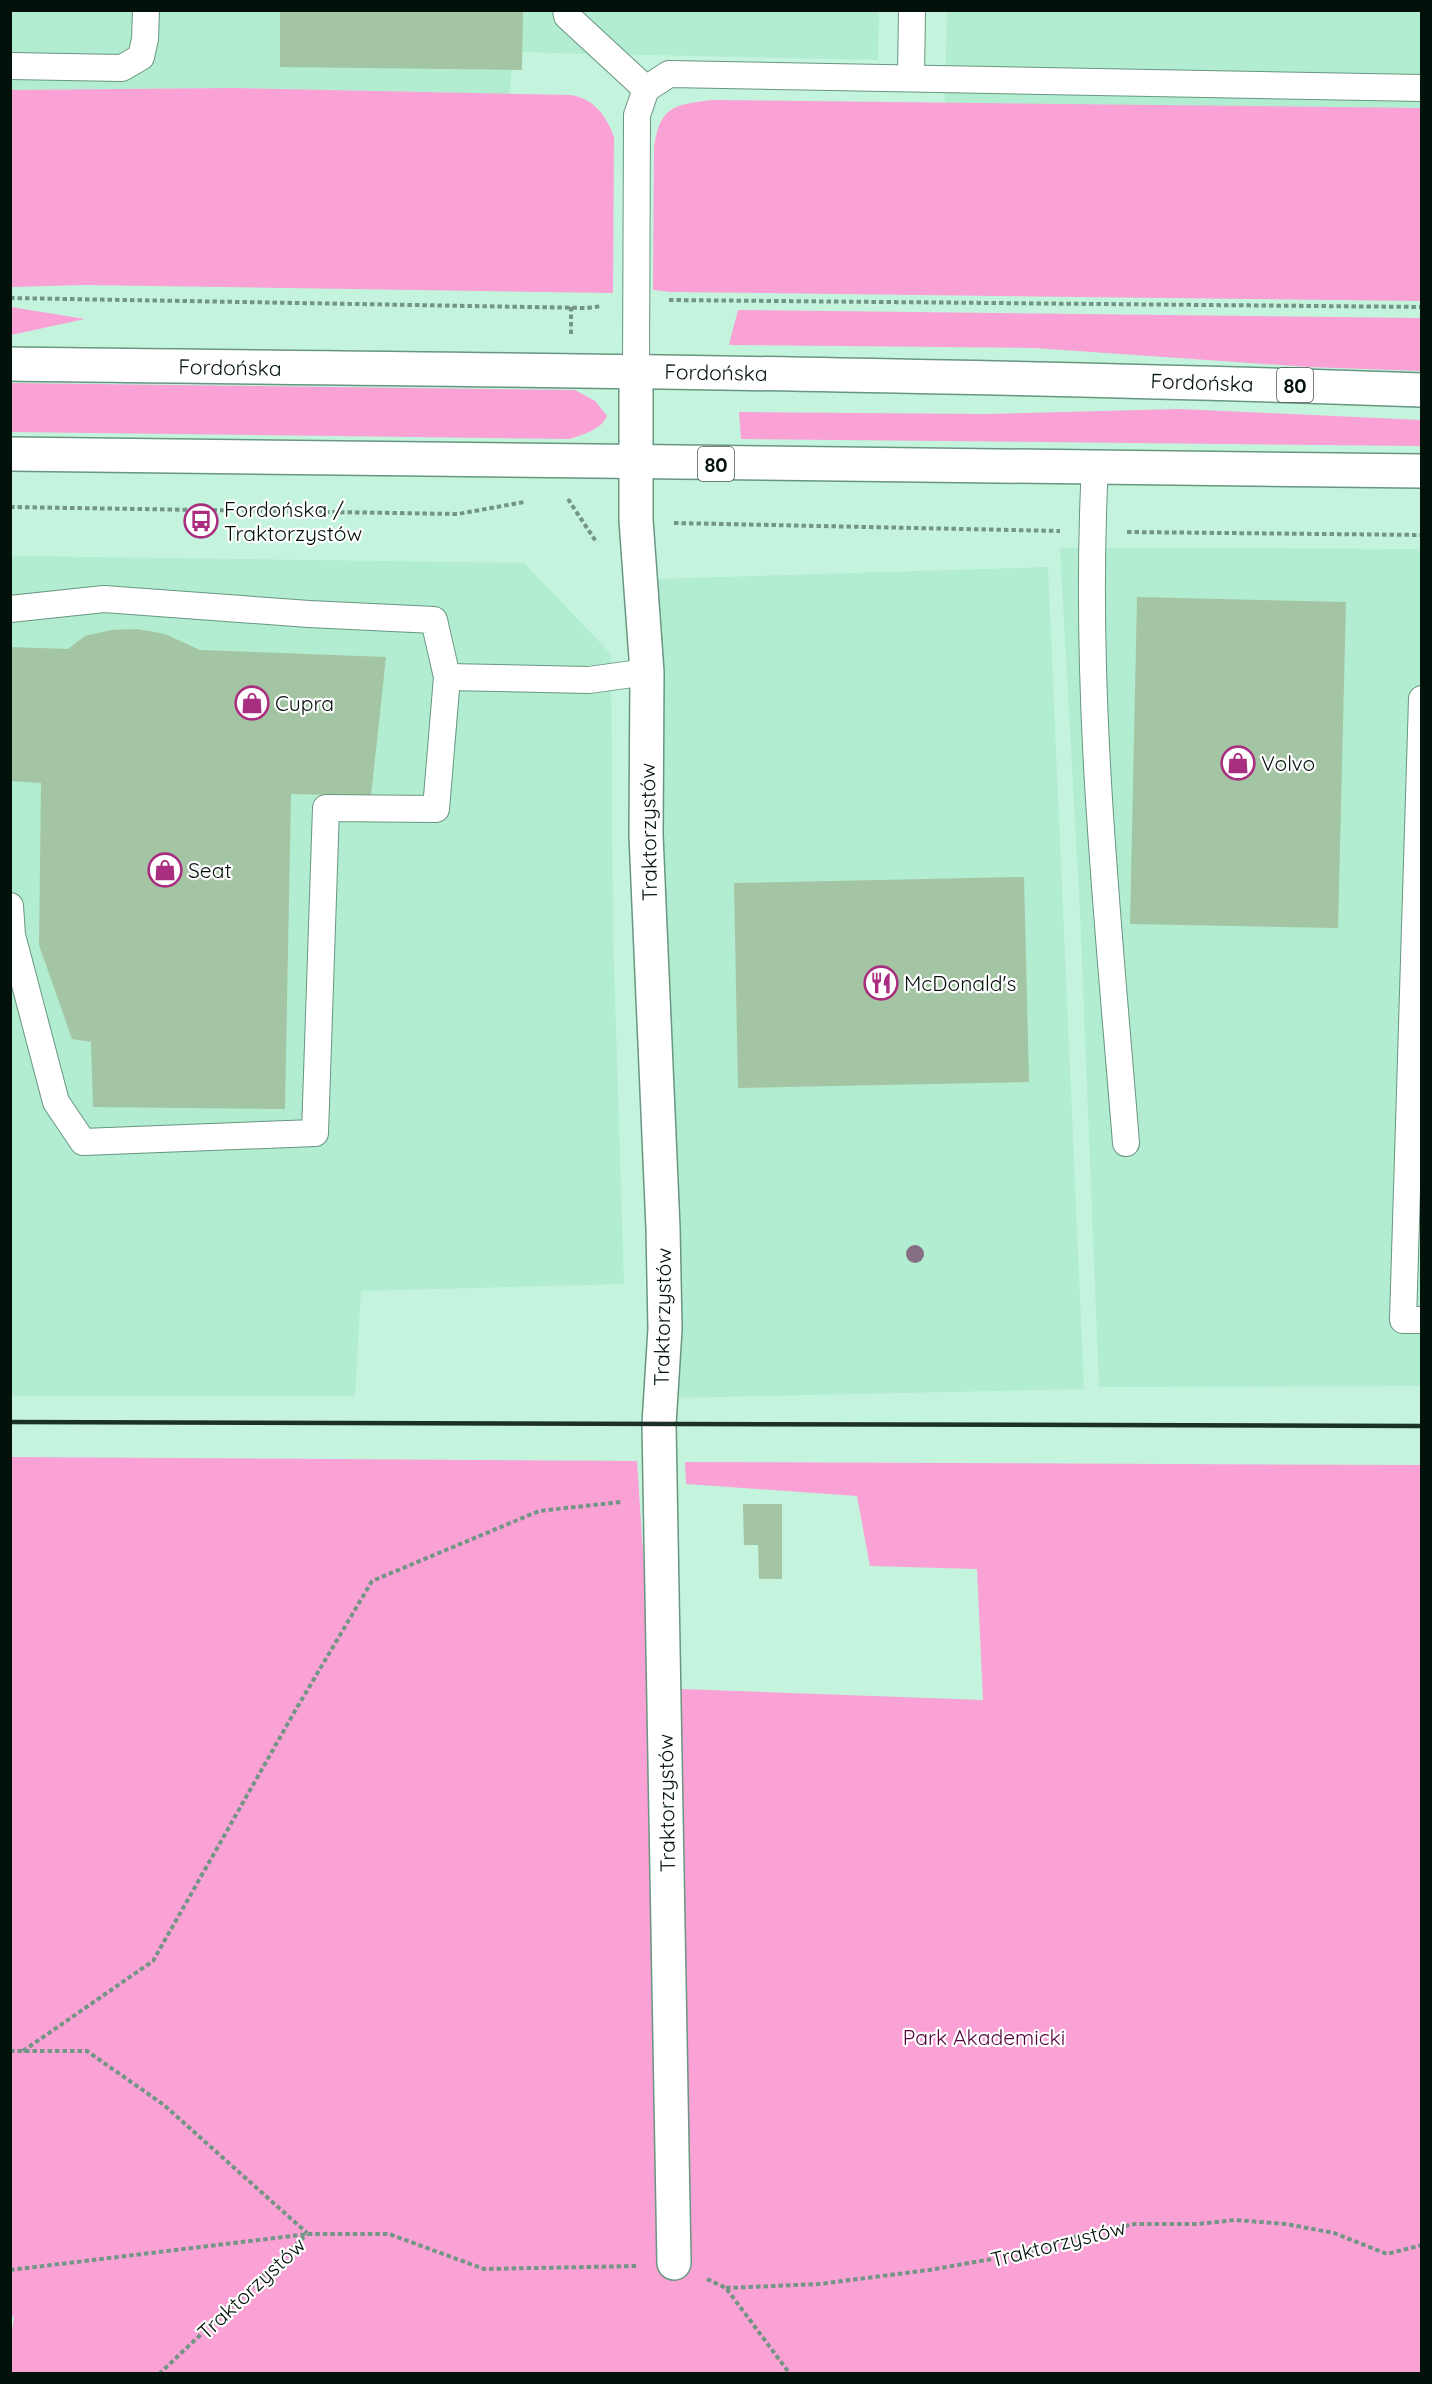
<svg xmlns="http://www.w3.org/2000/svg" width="1432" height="2384" font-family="Quicksand,sans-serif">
	<rect width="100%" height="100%" fill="#c4f4dd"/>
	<g fill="#b2ecd1">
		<path d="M10 11H879L878 60 512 52 510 94 234 88 11 90Z"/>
		<path d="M947 11H1421V132L944 128Z"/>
		<path d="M1060 548 1421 549V1386L1099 1387 1080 913Z"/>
		<path d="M11 556 524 563 611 654 613 933 624 1284 361 1291 355 1396H11Z"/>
		<path d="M1048 567 1084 1389 667 1398 655 579Z"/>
	</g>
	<g fill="#faa1d5">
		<path d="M234 88 571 95C594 99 606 115 614 137L613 293 83 285 11 287V90Z"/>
		<path d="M711 100 1421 108V301L671 292 653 290 654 147C660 106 674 105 711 100Z"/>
		<path d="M11 307 85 319 11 335Z"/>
		<path d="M738 310 1421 318V371L1309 367 1034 348 729 345Z"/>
		<path d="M11 383 575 390 595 401 607 416C601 430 584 434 570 439L11 432Z"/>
		<path d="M1180 409 1421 420V446L741 439 739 412 985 414Z"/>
		<path d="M11 1457 637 1461 652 1688 983 1700 977 1569 870 1566 857 1496 686 1484 685 1462 1421 1465V2373L11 2374V2339L14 2317 10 2316Z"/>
	</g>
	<g fill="#a4c5a3">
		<path d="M280 10H523L522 70 280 67Z"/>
		<path d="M1137 597 1346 602 1338 928 1130 924Z"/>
		<path d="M137 629 165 634 200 650 386 657 371 796 291 794 285 1109 93 1107 91 1042 72 1039 39 945 41 783 10 781V647L68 649 85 636 111 630Z"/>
		<path d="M1024 877 1029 1082 738 1088 734 883Z"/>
		<path d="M1420 1187H1422V1231H1418Z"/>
		<path d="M743 1504H782V1579H759L758 1545H744Z"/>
	</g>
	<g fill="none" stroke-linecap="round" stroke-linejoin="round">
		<g stroke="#689680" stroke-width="28">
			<g id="lane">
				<path d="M566 10 567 16 646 89"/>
				<path d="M10 66 122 68 141 57 145 39 146 10"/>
				<path d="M911 77 912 10"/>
				<path d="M636 372 637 115 646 89 669 74 1422 88"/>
				<path d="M1095 466C1083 691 1108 918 1126 1143"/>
				<path d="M10 609 104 599 309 614 434 620 447 677 436 809 326 808 315 1133 83 1142 56 1102 12 935 10 906"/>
				<path d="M447 677 589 680 647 672"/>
				<path d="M1422 699 1403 1320H1422"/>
			</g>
		</g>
		<g stroke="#689680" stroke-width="36">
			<path id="street" d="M636 372V520L647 672 646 835 663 1228 665 1329 659 1424 674 2263"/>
		</g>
		<g stroke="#689680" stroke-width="36">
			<g id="primary">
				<path d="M10 364C481 370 951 373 1422 390"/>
				<path d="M10 454 1422 471"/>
			</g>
		</g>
		<g stroke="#739585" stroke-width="4" stroke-dasharray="4.5 3" stroke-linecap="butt">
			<path d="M10 298 587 308 602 306"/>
			<path d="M669 300 1422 307"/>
			<path d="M571 334V307"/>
			<path d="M568 499 597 543"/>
			<path d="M10 507 458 514 524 502"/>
			<path d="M674 523 1060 531"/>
			<path d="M1127 532 1422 535"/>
			<path d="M10 2051H87L164 2105 307 2233"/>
			<path d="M23 2051 153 1961 295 1711 372 1581 539 1511 621 1502"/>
			<path d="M10 2270 308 2234H389L484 2269 637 2266"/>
			<path d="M707 2279 726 2288 790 2374"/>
			<path d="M726 2288 819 2284 929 2270 1021 2254 1080 2235 1135 2224H1198L1235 2220 1286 2224 1334 2233 1387 2254 1422 2245"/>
			<path d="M159 2374 307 2234"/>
		</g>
		<use href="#lane" stroke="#fff" stroke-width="26"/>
		<use href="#street" stroke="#fff" stroke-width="33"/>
		<use href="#primary" stroke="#fff" stroke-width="33"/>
		<path stroke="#1c3027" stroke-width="4.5" d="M10 1422 1422 1426"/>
	</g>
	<circle fill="#866e84" cx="915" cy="1254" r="9"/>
	<defs>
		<g id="bus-ring" transform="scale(1.725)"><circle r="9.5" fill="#fff" stroke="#a92e80" stroke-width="1.5"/><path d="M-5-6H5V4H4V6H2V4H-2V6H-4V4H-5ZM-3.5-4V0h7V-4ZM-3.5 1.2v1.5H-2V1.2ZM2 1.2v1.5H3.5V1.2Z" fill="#a92e80"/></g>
		<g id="shop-ring" transform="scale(1.725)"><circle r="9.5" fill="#fff" stroke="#a92e80" stroke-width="1.5"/><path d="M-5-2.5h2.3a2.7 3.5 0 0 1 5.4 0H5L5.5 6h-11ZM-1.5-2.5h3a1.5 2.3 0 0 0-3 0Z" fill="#a92e80"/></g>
		<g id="restaurant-ring" transform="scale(1.725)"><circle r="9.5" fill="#fff" stroke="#a92e80" stroke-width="1.5"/><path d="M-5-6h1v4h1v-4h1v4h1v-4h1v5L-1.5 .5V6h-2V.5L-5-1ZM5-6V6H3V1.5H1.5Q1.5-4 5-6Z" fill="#a92e80"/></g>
	</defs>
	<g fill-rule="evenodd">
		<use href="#bus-ring" x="201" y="521"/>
		<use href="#shop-ring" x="252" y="703"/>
		<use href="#shop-ring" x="1238" y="763"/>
		<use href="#shop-ring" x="165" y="870"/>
		<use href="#restaurant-ring" x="881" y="983"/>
	</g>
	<g text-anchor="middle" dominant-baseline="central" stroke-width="4.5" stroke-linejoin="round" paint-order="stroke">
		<g fill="#fff" stroke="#4e5854" stroke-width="1.5">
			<rect x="1277" y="368" width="36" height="34" rx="4.5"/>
			<rect x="698" y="447" width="36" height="34" rx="4.5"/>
		</g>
		<g font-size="20" font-weight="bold" fill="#02110a">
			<text x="1295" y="385">80</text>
			<text x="716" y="464">80</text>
		</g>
		<g font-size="21" fill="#02110a" stroke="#fff">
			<text transform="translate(230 367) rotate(1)">Fordońska</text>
			<text transform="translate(716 372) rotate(1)">Fordońska</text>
			<text transform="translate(1202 382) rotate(2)">Fordońska</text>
			<text transform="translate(648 832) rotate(-91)">Traktorzystów</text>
			<text transform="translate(662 1317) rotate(-89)">Traktorzystów</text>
			<text transform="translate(666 1803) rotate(-91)">Traktorzystów</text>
			<text transform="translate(1058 2243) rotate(-14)">Traktorzystów</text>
			<text transform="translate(251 2288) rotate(-43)">Traktorzystów</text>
		</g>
		<g font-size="21" fill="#02110a" stroke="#fff" text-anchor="start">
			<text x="224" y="509">Fordońska /<tspan x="224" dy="24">Traktorzystów</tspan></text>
			<text x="275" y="703">Cupra</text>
			<text x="1261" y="763">Volvo</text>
			<text x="188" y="870">Seat</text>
			<text x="904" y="983">McDonald's</text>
		</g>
		<g font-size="21" fill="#53003b" stroke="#fff">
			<text x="984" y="2037">Park Akademicki</text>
		</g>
	</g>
	<rect width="1432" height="2384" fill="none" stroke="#02110a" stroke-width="24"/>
</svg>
